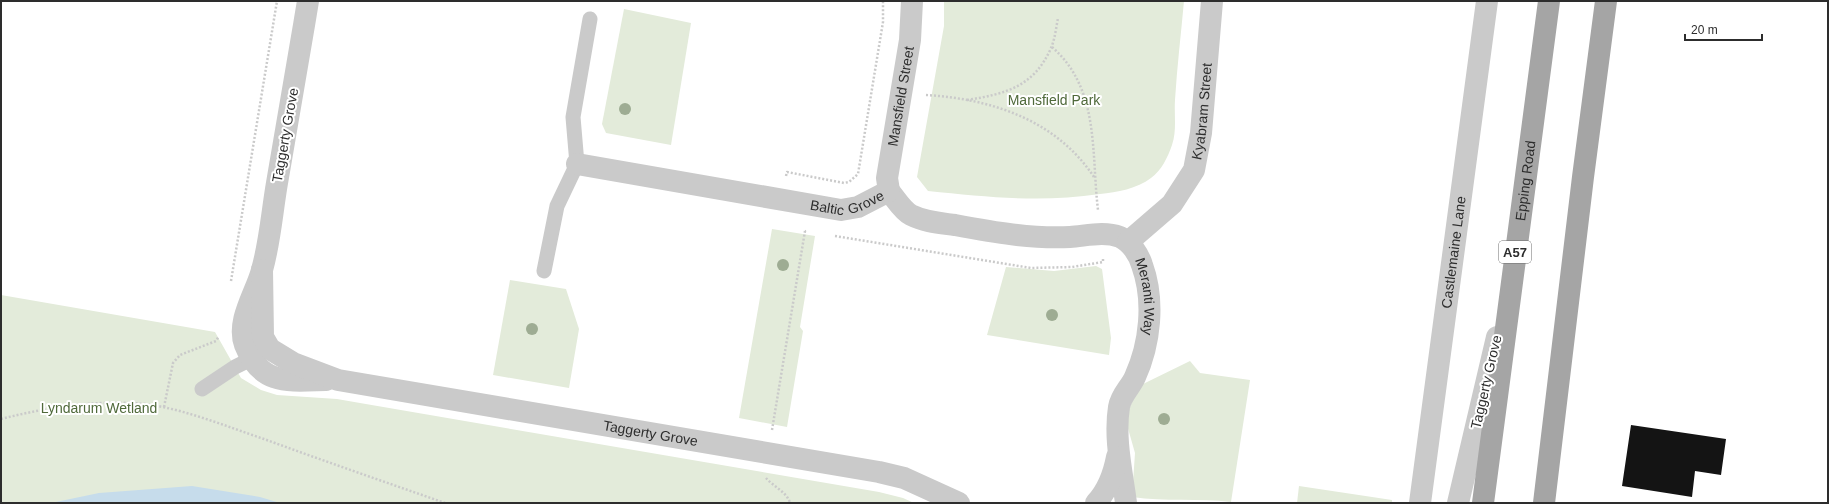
<svg xmlns="http://www.w3.org/2000/svg" width="1829" height="504" font-family="Helvetica,sans-serif">
	<rect width="100%" height="100%" fill="#fff"/>
	<g fill="#e3ebda">
		<path d="M944 1H1184C1181 34 1177 67 1175 100 1174 116 1177 130 1172 145 1168 157 1161 171 1151 178 1137 189 1117 192 1100 194 1040 203 988 197 928 191L917 177 944 26Z"/>
		<path d="M624 9 691 23 671 145 606 133 602 124Z"/>
		<path d="M772 229 815 236 800 327 803 331 787 427 739 418Z"/>
		<path d="M1096 266 1102 269 1111 338 1109 355 987 335 1006 267 1054 271Z"/>
		<path d="M510 280 566 289 579 329 569 388 493 375Z"/>
		<path d="M1 295 215 332 241 378 261 390 277 395 337 399 360 403 879 492 903 498 914 503H1Z"/>
		<path d="M1190 361 1200 373 1250 380 1231 502C1198 498 1165 502 1132 497L1135 453 1127 425 1129 409 1136 393 1143 384Z"/>
		<path d="M1299 486 1392 500V503H1297Z"/>
	</g>
	<path fill="#c6dceb" d="M192 486 260 497 280 503H51L99 493Z"/>
	<path fill="#141414" d="M1631 425 1726 439 1721 475 1695 471 1692 497 1622 486Z"/>
	<g fill="none" stroke-linecap="round" stroke-linejoin="round">
		<g stroke="#cacaca" stroke-width="2.5" stroke-dasharray="2 2" stroke-linecap="butt">
			<path d="M1052 47C1100 89 1091 152 1098 210"/>
			<path d="M926 95C992 99 1056 120 1094 177"/>
			<path d="M967 100C1005 94 1034 87 1051 48 1055 39 1056 28 1058 18"/>
			<path d="M786 176 787 172 844 183 849 182 858 174 883 22V1"/>
			<path d="M835 236 1031 268 1072 267 1103 262V259"/>
			<path d="M231 281 277 1"/>
			<path d="M164 407 173 363 180 355 216 341 219 336"/>
			<path d="M1 419C44 408 89 401 133 403 175 405 225 426 264 439 324 461 385 482 445 503"/>
			<path d="M772 430 805 231 803 230"/>
			<path d="M766 478C774 487 787 492 790 503"/>
		</g>
		<g stroke="#cacaca" stroke-width="15">
			<path d="M544 271 557 206 577 164 573 117 590 19"/>
			<path d="M202 389 235 367 259 355"/>
		</g>
		<g stroke="#cacaca" stroke-width="22">
			<path d="M308 1C298 62 287 123 277 183 272 212 270 242 262 270 256 293 236 321 245 345 261 386 289 381 326 380"/>
			<path id="s1" d="M577 164 841 210 858 207 889 191C896 199 902 210 911 215 925 222 941 223 955 225 993 232 1031 239 1070 237 1086 236 1104 231 1120 237 1131 242 1139 255 1142 265 1155 301 1150 344 1135 377 1130 388 1121 395 1119 407 1114 438 1122 472 1126 503"/>
			<path id="s2" d="M889 191 887 178 910 40 912 1"/>
			<path id="s3" d="M1128 242 1172 204 1194 170 1201 133 1212 1"/>
			<path id="s4" d="M262 270 263 337 270 349 293 363 338 380 879 472 904 478 959 503"/>
			<path d="M1096 503C1108 490 1114 473 1117 457"/>
			<path id="s5" d="M1420 503 1487 1"/>
			<path d="M1458 503 1497 337"/>
		</g>
		<g stroke="#a5a5a5" stroke-width="22">
			<path id="s6" d="M1483 503 1549 1"/>
			<path d="M1544 503 1583 177 1606 1"/>
		</g>
	</g>
	<g fill="#9eac93">
		<circle cx="625" cy="109" r="6"/>
		<circle cx="783" cy="265" r="6"/>
		<circle cx="1052" cy="315" r="6"/>
		<circle cx="532" cy="329" r="6"/>
		<circle cx="1164" cy="419" r="6"/>
	</g>
	<g text-anchor="middle" dominant-baseline="central" stroke-width="4" stroke-linejoin="round" paint-order="stroke">
		<rect fill="#fff" stroke="#6c6c6c" stroke-width="1" x="1499" y="241" width="32" height="22" rx="3"/>
		<g font-size="13" font-weight="bold" fill="#2d2d2d">
			<text x="1515" y="252">A57</text>
		</g>
		<g font-size="14" fill="#2d2d2d" stroke="#fff">
			<text stroke="none"><textPath href="#s2" startOffset="96">Mansfield Street</textPath></text>
			<text stroke="none"><textPath href="#s3" startOffset="158">Kyabram Street</textPath></text>
			<text transform="translate(285 135) rotate(-80)">Taggerty Grove</text>
			<text stroke="none"><textPath href="#s6" startOffset="325">Epping Road</textPath></text>
			<text stroke="none"><textPath href="#s1" startOffset="275">Baltic Grove</textPath></text>
			<text stroke="none"><textPath href="#s5" startOffset="253">Castlemaine Lane</textPath></text>
			<text stroke="none"><textPath href="#s1" startOffset="633">Meranti Way</textPath></text>
			<text transform="translate(1486 382) rotate(-77)">Taggerty Grove</text>
			<text stroke="none"><textPath href="#s4" startOffset="473">Taggerty Grove</textPath></text>
		</g>
		<g font-size="14" fill="#4f693a" stroke="#fff">
			<text x="1054" y="100">Mansfield Park</text>
			<text x="99" y="408">Lyndarum Wetland</text>
		</g>
	</g>
	<rect width="1829" height="504" fill="none" stroke="#2d2d2d" stroke-width="4"/>
	<path d="M1685 34v6h77v-6" fill="none" stroke="#2d2d2d" stroke-width="2"/>
	<text x="1691" y="34" font-size="12" fill="#2d2d2d" stroke="#ffffff" stroke-width="3" paint-order="stroke">20 m</text>
</svg>
